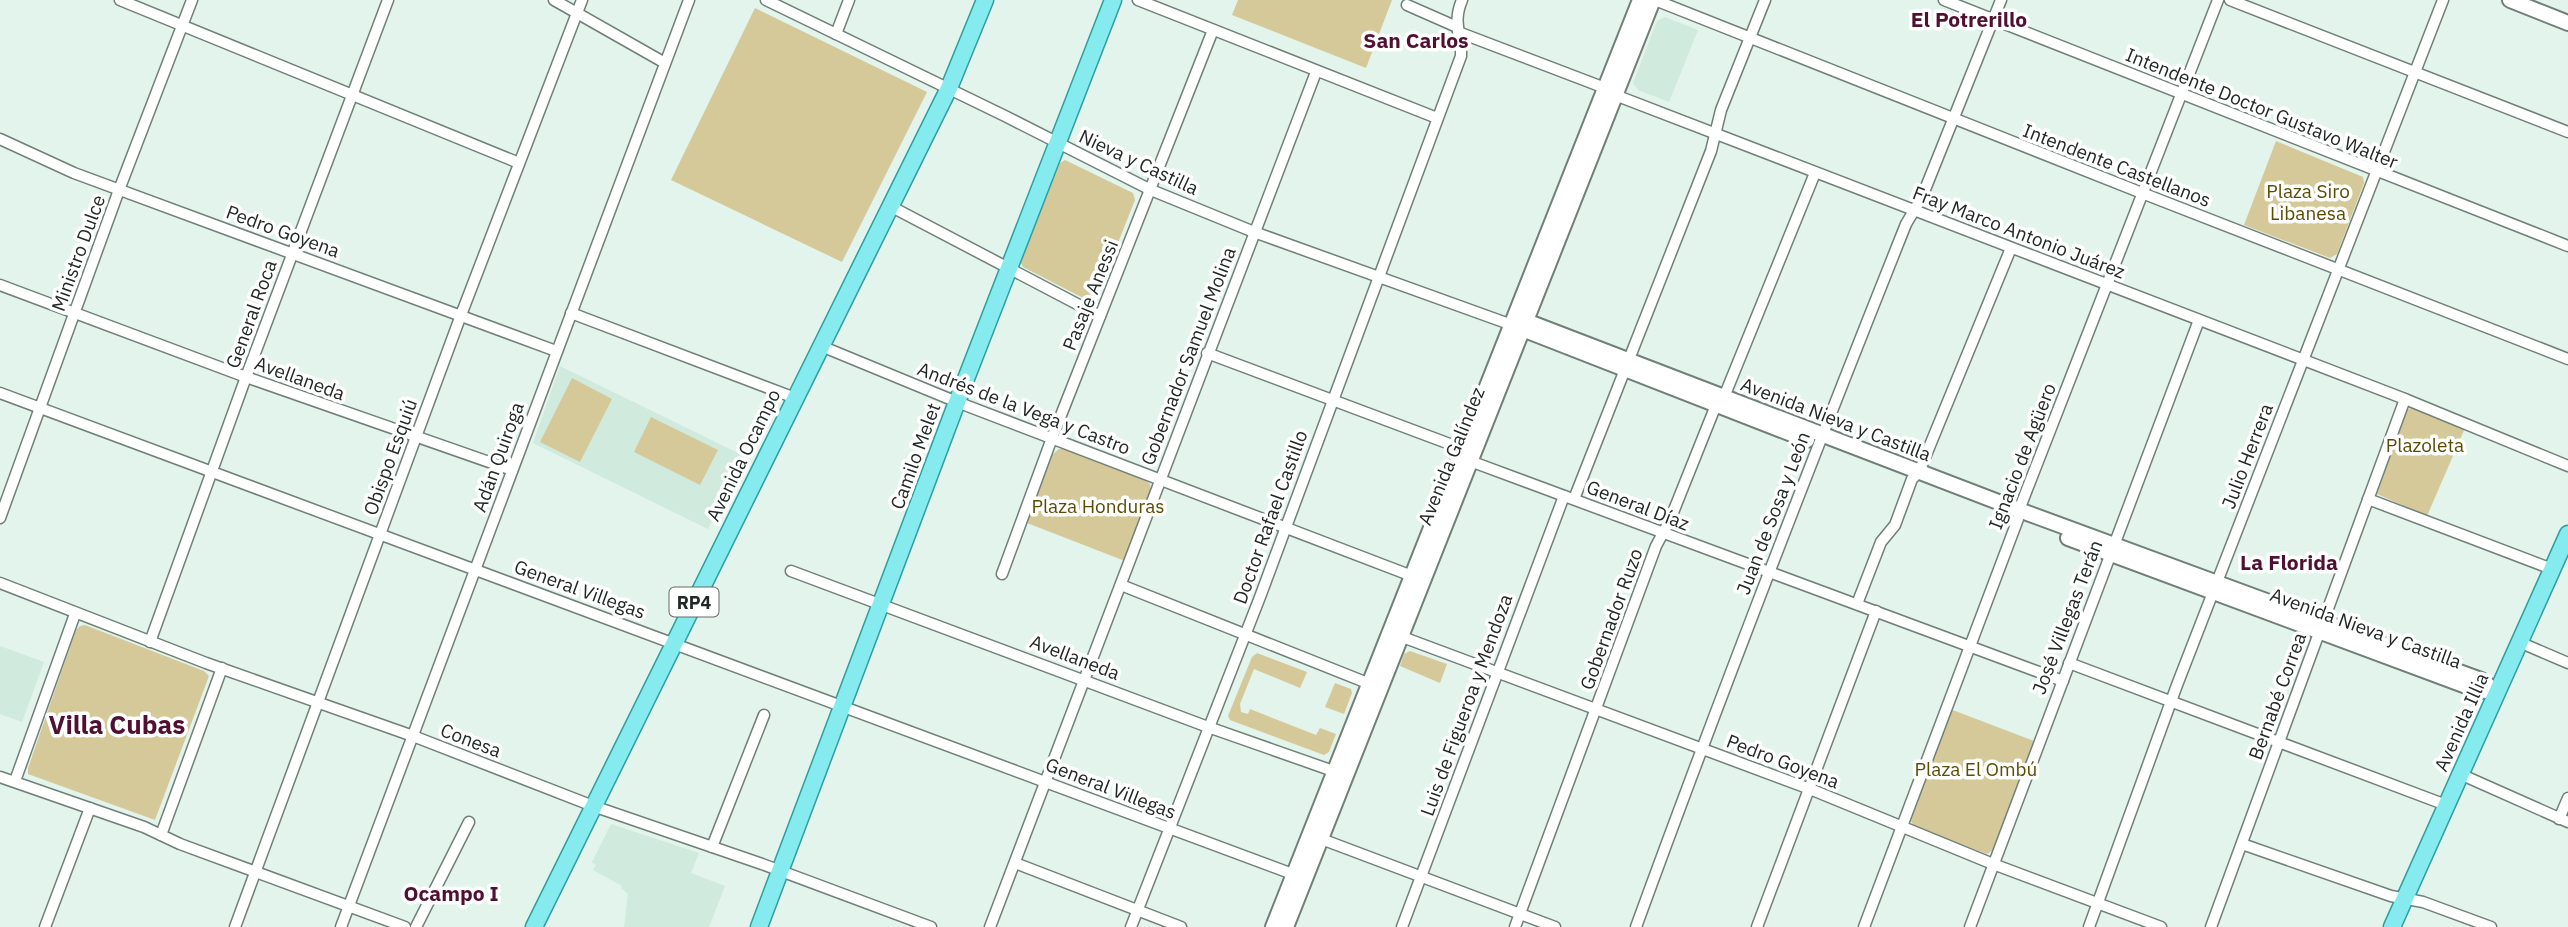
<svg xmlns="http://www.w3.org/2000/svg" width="2568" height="927" font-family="'IBM Plex Sans',sans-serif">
	<rect width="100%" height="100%" fill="#e2f4eb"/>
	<g fill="#d0eadd">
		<path d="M1665 17 1698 30 1669 102 1638 90 1633 83 1657 21Z"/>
		<path d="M560 366 744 456 708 529 533 443Z"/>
		<path d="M0 646 44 662 22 722 0 714Z"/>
		<path d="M611 824 699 853 691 873 725 886 709 927H624L628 894 621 888 622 886 593 870 596 865 592 862Z"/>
	</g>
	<g fill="#d5c99a">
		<path d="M1238 0H1392L1366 68 1232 15Z"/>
		<path d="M755 8 927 92 842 262 671 180Z"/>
		<path d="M2276 141 2363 177 2364 183 2337 254 2330 258 2244 225Z"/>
		<path d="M1065 160 1133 193 1135 200 1096 298 1089 301 1023 267 1020 261 1060 163Z"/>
		<path d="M572 378 612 399 580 462 540 442Z"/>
		<path d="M2412 407 2465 428 2427 516 2377 494 2406 411Z"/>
		<path d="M651 417 718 450 700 485 634 452Z"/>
		<path d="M1059 449H1064L1143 479 1150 484 1151 491 1125 561 1027 523 1052 455Z"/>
		<path d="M85 625 204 671 209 676 155 820 28 774V768L76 630 80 626Z"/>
		<path d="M1410 651 1447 664 1440 683 1400 666 1404 654Z"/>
		<path d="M1257 653 1307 672 1300 688 1254 669 1240 704 1241 712 1248 714 1250 709 1316 735 1320 728 1336 734 1329 752 1324 755 1230 720 1228 716 1252 657Z"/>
		<path d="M1335 683 1351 689 1352 693 1344 714 1325 707Z"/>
		<path d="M1950 709 2034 741 1993 850 1987 854 1914 826 1911 821Z"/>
	</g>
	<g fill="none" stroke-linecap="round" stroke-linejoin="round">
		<g stroke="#708078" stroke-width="13">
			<g id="street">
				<path d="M120 0 519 163"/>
				<path d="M554 0 665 63"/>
				<path d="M766 0 1005 116 1151 190 1254 232 1512 325"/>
				<path d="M1138 0 1437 118"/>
				<path d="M1655 0 2142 193 2568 359"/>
				<path d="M1944 0 2568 246"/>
				<path d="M2230 0 2568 132"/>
				<path d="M1407 5 1457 27"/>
				<path d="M1458 32 1605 88 1615 95 2405 399 2568 466"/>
				<path d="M836 34 849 0"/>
				<path d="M0 139 74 173 556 351"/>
				<path d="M890 206 1100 316"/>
				<path d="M0 285 246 377 512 470"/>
				<path d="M571 313 795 398"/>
				<path d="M821 346 957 402 1412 576"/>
				<path d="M1207 353 1463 449 1470 461 2063 681"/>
				<path d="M0 393 1298 876"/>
				<path d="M1574 499 1711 151 1721 110 1765 0"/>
				<path d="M2368 499 2552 569"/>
				<path d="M0 518 119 190 192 0"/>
				<path d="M791 571 1208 727 1339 773"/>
				<path d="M1002 574 1052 438 1213 30"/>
				<path d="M0 583 206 663 413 736 593 806 762 864 931 927"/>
				<path d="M1121 585 1370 684"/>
				<path d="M1857 604 1881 542 1895 525 1912 479 1919 472 2011 248"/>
				<path d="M1397 635 1810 789 1993 864 2161 927"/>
				<path d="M150 642 246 377 388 0"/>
				<path d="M2519 642 2568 663"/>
				<path d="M2069 663 2446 805"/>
				<path d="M2460 774 2568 822"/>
				<path d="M0 777 144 827 180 844 405 927"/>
				<path d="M15 781 75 614"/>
				<path d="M2559 819 2568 798"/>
				<path d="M161 835 222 668"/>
				<path d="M1316 837 1555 927"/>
				<path d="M2242 844 2391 896 2423 902 2491 927"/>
				<path d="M712 847 764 715"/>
				<path d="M1015 863 1181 927"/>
				<path d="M45 927 90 808"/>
				<path d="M235 927 461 315 582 0"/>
				<path d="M341 927 689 0"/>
				<path d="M416 927 469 822"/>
				<path d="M990 927 1316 72"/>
				<path d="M1131 927 1260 597 1461 56C1462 32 1452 24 1462 0"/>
				<path d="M1402 927 1564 496"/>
				<path d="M1515 927 1656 546 1670 520 1716 405 1724 397 1815 173"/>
				<path d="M1636 927C1722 691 1813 457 1906 224L1922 197 2001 0"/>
				<path d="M1757 927 1876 611"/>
				<path d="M1864 927 2018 519 2019 510 2218 0"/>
				<path d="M1970 927 2199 320"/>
				<path d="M2089 927 2177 685 2443 0"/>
				<path d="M2211 927 2405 399"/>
			</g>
		</g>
		<g stroke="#708078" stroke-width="18">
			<g id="secondary">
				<path d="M2510 0 2568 23"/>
				<path d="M1512 325 1526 321 2019 510 2481 680 2497 692"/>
				<path d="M1512 325 1807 440"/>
				<path d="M2068 538 2477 690 2497 692"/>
				<path d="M1273 927 1640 0"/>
				<path d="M1286 927 1653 0"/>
			</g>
		</g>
		<g stroke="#2e9ea0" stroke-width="19">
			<g id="primary">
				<path d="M534 927 949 88 985 0"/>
				<path d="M759 927 957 402 1113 0"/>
				<path d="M2392 927 2568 534"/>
			</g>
		</g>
		<use href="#street" stroke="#fff" stroke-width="10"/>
		<use href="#secondary" stroke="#fff" stroke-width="14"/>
		<use href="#primary" stroke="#86ebee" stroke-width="16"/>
	</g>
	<g text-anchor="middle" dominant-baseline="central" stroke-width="7" stroke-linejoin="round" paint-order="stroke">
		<rect fill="#fff" stroke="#646866" stroke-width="2" x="669.5" y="587.5" width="49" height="29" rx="5"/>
		<g font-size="18" font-weight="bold" fill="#212825">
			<text x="694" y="602">RP4</text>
		</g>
		<g font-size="19" fill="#212825" stroke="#fff">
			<text transform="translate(2262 108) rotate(22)">Intendente Doctor Gustavo Walter</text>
			<text transform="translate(1139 162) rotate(25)">Nieva y Castilla</text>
			<text transform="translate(2117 165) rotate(21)">Intendente Castellanos</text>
			<text transform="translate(283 231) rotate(20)">Pedro Goyena</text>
			<text transform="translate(2019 232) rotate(21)">Fray Marco Antonio Juárez</text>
			<text transform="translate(78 253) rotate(-70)">Ministro Dulce</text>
			<text transform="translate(1090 295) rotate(-68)">Pasaje Anessi</text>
			<text transform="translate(251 314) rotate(-70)">General Roca</text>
			<text transform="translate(1188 356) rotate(-69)">Gobernador Samuel Molina</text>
			<text transform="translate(300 378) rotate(20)">Avellaneda</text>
			<text transform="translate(1024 408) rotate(21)">Andrés de la Vega y Castro</text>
			<text transform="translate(1836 419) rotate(21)">Avenida Nieva y Castilla</text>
			<text transform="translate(743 455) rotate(-64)">Avenida Ocampo</text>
			<text transform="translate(915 456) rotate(-70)">Camilo Melet</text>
			<text transform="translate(1451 456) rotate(-68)">Avenida Galíndez</text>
			<text transform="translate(2022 456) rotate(-69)">Ignacio de Agüero</text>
			<text transform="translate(2247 456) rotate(-69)">Julio Herrera</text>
			<text transform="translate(390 457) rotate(-70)">Obispo Esquiú</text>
			<text transform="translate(498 457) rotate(-70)">Adán Quiroga</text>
			<text transform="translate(1638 505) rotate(21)">General Díaz</text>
			<text transform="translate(1773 513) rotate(-69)">Juan de Sosa y León</text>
			<text transform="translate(1270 517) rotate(-70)">Doctor Rafael Castillo</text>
			<text transform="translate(580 589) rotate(20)">General Villegas</text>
			<text transform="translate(2067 617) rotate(-69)">José Villegas Terán</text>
			<text transform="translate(1611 619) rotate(-70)">Gobernador Ruzo</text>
			<text transform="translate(2366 628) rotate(20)">Avenida Nieva y Castilla</text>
			<text transform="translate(1075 657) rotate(21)">Avellaneda</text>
			<text transform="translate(2277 696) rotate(-70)">Bernabé Correa</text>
			<text transform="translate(1466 705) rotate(-70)">Luis de Figueroa y Mendoza</text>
			<text transform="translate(2461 722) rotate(-66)">Avenida Illia</text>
			<text transform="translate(471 740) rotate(21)">Conesa</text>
			<text transform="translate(1783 761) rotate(21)">Pedro Goyena</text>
			<text transform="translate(1111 788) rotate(21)">General Villegas</text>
		</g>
		<g font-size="19" fill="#5b4c03" stroke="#fff">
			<text x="2308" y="191">Plaza Siro<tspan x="2308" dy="22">Libanesa</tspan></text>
			<text x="2425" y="445">Plazoleta</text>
			<text x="1098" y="506">Plaza Honduras</text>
			<text x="1976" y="769">Plaza El Ombú</text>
		</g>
		<g font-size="21" font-weight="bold" fill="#501031" stroke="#fff">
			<text x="1969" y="19">El Potrerillo</text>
			<text x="1416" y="40">San Carlos</text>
			<text x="2289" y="562">La Florida</text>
			<text x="451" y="893">Ocampo I</text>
		</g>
		<g font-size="26" font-weight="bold" fill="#501031" stroke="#fff">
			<text x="117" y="724">Villa Cubas</text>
		</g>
	</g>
</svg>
